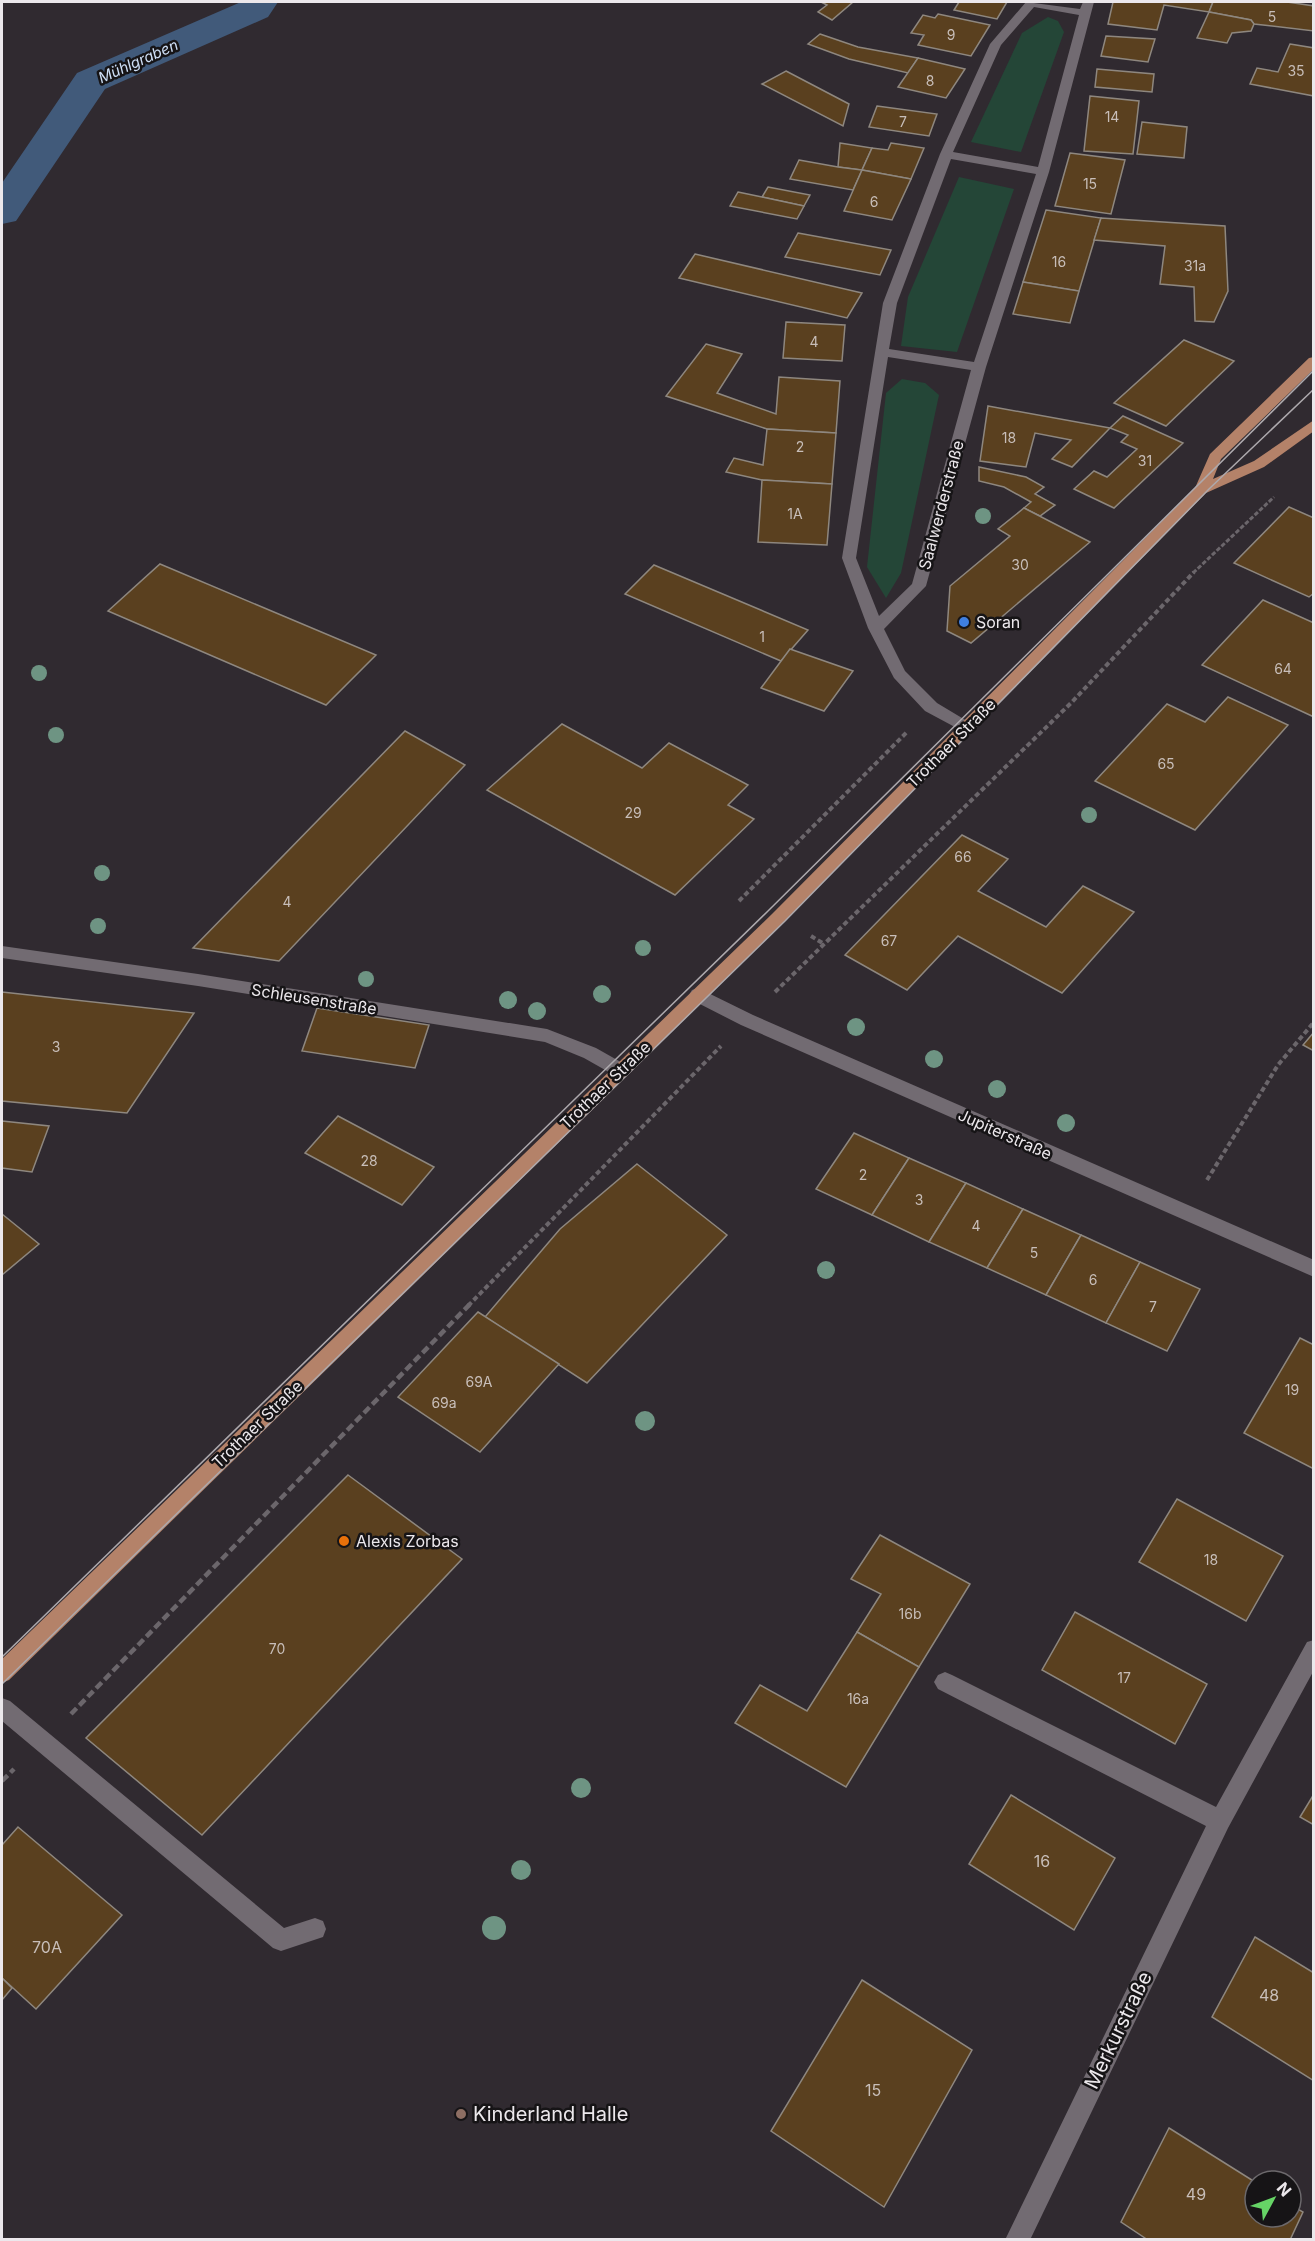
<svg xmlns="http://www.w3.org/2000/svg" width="1315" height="2241" font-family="Inter,sans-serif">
	<rect width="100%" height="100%" fill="#302a30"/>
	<g fill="#244637">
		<path d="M1048 17 1058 21 1064 32 1021 152 971 142 1022 33Z"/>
		<path d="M959 177 1014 189 957 352 901 346 908 297Z"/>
		<path d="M902 379 925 383 939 395 901 573 886 598 867 567 886 393Z"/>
	</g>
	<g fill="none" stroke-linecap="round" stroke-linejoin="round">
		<path fill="#415a7a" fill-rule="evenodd" d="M241 2H278L268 17 105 89 16 221 2 224V183L77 73Z"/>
	</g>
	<g fill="#5a401f" stroke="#8e877f" stroke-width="1.5">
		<path d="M821 2H853L832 20 818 12 827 5Z"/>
		<path d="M959 2H1007L997 19 954 10Z"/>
		<path d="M1113 2H1213L1209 12 1164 5 1157 30 1108 24Z"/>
		<path d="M1213 2H1287L1314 6V31L1254 24 1251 20 1209 12Z"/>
		<path d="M1209 12 1251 20 1254 24 1251 31 1232 33 1227 43 1197 38Z"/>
		<path d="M938 14 990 25 971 56 918 45 924 35 911 33 923 15 935 18Z"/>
		<path d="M820 34 858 47 918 58 908 73 849 59 808 44Z"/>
		<path d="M1106 36 1155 39 1148 62 1101 56Z"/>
		<path d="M1290 44 1314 48V96L1250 84 1257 68 1278 72Z"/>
		<path d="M918 58 965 69 946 98 898 87Z"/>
		<path d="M1097 69 1154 74 1152 92 1095 87Z"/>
		<path d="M786 71 849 104 843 126 762 84Z"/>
		<path d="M1090 96 1139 101 1133 154 1084 151Z"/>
		<path d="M877 106 937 114 929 136 869 127Z"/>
		<path d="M1142 122 1187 127 1184 158 1137 154Z"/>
		<path d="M840 143 872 148 862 170 838 167Z"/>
		<path d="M891 143 924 148 911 179 862 170 872 148 888 150Z"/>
		<path d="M1070 153 1125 160 1111 214 1055 206Z"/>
		<path d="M799 160 838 167 862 170 853 190 790 179Z"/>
		<path d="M862 170 911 179 892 220 844 211Z"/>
		<path d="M768 187 810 195 804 206 762 197Z"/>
		<path d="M738 192 762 197 804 206 797 219 730 206Z"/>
		<path d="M1046 210 1101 218 1079 291 1023 282Z"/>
		<path d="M1101 218 1225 226 1228 291 1214 322 1195 321 1194 287 1160 284 1165 246 1094 240Z"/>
		<path d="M798 233 891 250 880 275 785 257Z"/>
		<path d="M695 254 862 293 847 318 679 278Z"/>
		<path d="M1023 282 1079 291 1070 323 1013 314Z"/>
		<path d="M786 322 845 325 842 361 783 358Z"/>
		<path d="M1184 340 1234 361 1166 426 1114 403Z"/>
		<path d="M706 344 742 354 717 393 776 414 779 377 840 381 836 433 767 429 666 396Z"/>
		<path d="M988 406 1110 428 1072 467 1052 459 1071 440 1035 433 1026 467 980 461Z"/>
		<path d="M1123 416 1183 443 1114 508 1074 489 1094 471 1107 477 1137 449 1121 442 1128 435 1110 428Z"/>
		<path d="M767 429 836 433 832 484 762 480 726 472 734 458 763 465Z"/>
		<path d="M979 467 1026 477 1044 487 1035 494 1055 505 1040 516 1024 508 1031 502 1004 487 979 481Z"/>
		<path d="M762 480 832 484 827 545 758 542Z"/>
		<path d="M1289 507 1314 518V593L1309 597 1234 563Z"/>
		<path d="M1024 508 1090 542 971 643 947 631 950 586 1010 536 998 529Z"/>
		<path d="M160 564 376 655 326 705 108 611Z"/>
		<path d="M654 565 808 630 781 661 625 594Z"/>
		<path d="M1263 600 1314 623V717L1202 665Z"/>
		<path d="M790 649 853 671 824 711 761 688Z"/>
		<path d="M1228 697 1288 725 1195 830 1095 781 1167 704 1205 722Z"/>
		<path d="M562 724 642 768 669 743 748 785 728 805 754 819 675 895 487 790Z"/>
		<path d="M405 731 465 765 279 961 193 948Z"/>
		<path d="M962 835 1008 859 978 891 1046 927 1083 886 1134 912 1062 993 958 936 907 990 845 955Z"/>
		<path d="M2 992 194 1013 127 1113 2 1101Z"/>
		<path d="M317 1008 429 1025 415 1068 302 1051Z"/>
		<path d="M1314 1032V1051L1303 1045Z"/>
		<path d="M338 1116 434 1167 402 1205 305 1153Z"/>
		<path d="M2 1121 49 1126 32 1172 2 1168Z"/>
		<path d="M854 1133 909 1158 872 1215 816 1189Z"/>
		<path d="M909 1158 966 1183 929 1242 872 1215Z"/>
		<path d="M637 1164 727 1235 587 1383 485 1317 560 1229Z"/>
		<path d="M966 1183 1023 1209 987 1268 929 1242Z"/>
		<path d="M1023 1209 1081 1235 1046 1295 987 1268Z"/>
		<path d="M2 1214 39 1244 2 1275Z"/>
		<path d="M1081 1235 1140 1262 1106 1323 1046 1295Z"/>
		<path d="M1140 1262 1200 1289 1167 1351 1106 1323Z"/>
		<path d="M478 1312 559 1364 480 1452 398 1397Z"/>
		<path d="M1300 1338 1314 1345V1469L1244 1433Z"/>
		<path d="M348 1475 462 1559 202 1835 86 1738Z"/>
		<path d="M1177 1499 1283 1556 1246 1621 1139 1562Z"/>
		<path d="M880 1535 970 1584 919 1667 857 1632 881 1594 851 1579Z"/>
		<path d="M1075 1612 1207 1684 1175 1744 1042 1670Z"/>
		<path d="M857 1632 919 1667 846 1787 735 1723 760 1685 807 1711Z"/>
		<path d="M1314 1794V1825L1300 1817Z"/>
		<path d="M1011 1795 1115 1858 1074 1930 969 1864Z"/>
		<path d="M18 1827 122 1915 36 2009 2 1978V1845Z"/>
		<path d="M1255 1937 1314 1973V2081L1212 2017Z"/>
		<path d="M2 1978 12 1988 2 2000Z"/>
		<path d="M862 1980 972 2050 884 2207 771 2131Z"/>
		<path d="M1169 2128 1255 2182V2217H1291V2205L1303 2212 1290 2240H1148L1121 2222Z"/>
	</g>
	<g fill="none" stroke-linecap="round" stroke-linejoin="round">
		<path stroke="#6b666b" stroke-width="3" stroke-dasharray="4.5 2" stroke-linecap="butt" d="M1193 573 1274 497"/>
		<g stroke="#6b666b" stroke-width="4" stroke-dasharray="5 3" stroke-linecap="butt">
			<path d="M739 901 907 732"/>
			<path d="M811 936 824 944"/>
			<path d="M775 992 1072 702 1194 572"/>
			<path d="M1207 1180 1278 1065 1314 1022"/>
			<path d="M468 1306 721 1046"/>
		</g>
		<g stroke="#6b666b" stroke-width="4.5" stroke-dasharray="8 4" stroke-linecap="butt">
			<path d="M71 1714 470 1304"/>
			<path d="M2 1781 14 1769"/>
		</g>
		<g fill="#726b72" fill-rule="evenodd">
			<path d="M1026 2 1080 9 1083 2H1094L1049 172 986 367 926 586 884 629 905 671 937 703 972 724 974 728 972 732 966 733 925 711 894 678 868 628 842 558 883 303 940 154 990 44ZM1034 7 1079 15 1038 167 953 152 1001 45ZM951 159 1036 174 974 362 889 349 897 303ZM888 357 971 370 912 584 879 616 856 558Z"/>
			<path d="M2 946 198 974 547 1029 596 1048 626 1065 629 1070 626 1075H614L584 1058 545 1042 198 986 2 958Z"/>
			<path d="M698 988 753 1015 1314 1260V1277L741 1025 692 1000 689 995 692 990Z"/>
			<path d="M1314 1640V1670L1228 1828 1030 2240H1005L1206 1826 938 1689 934 1682 938 1675 945 1672 952 1675 1216 1807 1307 1642Z"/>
			<path d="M2 1698 10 1701 284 1928 315 1918 323 1921 326 1929 323 1937 281 1951 273 1948 2 1721Z"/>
		</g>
		<path fill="#b48269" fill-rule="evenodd" d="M1314 357V369L1221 459 1213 479 1254 461 1314 420V431L1264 467 1206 493 785 921 9 1680 2 1683V1659L773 913 1195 488 1210 454 1309 358Z"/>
		<g stroke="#ada9ad" stroke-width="1.5">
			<path d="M2 1657 768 911 1314 370"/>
			<path d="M2 1684 785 921 1209 489 1314 389"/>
		</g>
	</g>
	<g fill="#6e9483">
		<circle cx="983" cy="516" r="8"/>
		<circle cx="39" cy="673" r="8"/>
		<circle cx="56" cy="735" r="8"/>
		<circle cx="1089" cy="815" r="8"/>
		<circle cx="102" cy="873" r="8"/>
		<circle cx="98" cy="926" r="8"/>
		<circle cx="643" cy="948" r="8"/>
		<circle cx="366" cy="979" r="8"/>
		<circle cx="602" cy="994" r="9"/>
		<circle cx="508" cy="1000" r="9"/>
		<circle cx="537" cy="1011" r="9"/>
		<circle cx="856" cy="1027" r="9"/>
		<circle cx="934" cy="1059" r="9"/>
		<circle cx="997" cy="1089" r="9"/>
		<circle cx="1066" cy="1123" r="9"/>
		<circle cx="826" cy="1270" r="9"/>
		<circle cx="645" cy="1421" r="10"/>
		<circle cx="581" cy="1788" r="10"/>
		<circle cx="521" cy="1870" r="10"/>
		<circle cx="494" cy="1928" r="12"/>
	</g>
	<circle fill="#3f7fe0" stroke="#161416" stroke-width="2" cx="964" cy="622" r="6"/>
	<circle fill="#e8710a" stroke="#161416" stroke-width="2" cx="344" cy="1541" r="6"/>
	<circle fill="#8d6e63" stroke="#161416" stroke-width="2" cx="461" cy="2114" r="6"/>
	<g text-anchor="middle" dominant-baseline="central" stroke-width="5" stroke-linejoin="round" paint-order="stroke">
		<g font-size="14" fill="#c8beb9">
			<text x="1272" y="16">5</text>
			<text x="951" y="34">9</text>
			<text x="1296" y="70">35</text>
			<text x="930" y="80">8</text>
			<text x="1112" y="116">14</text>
			<text x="903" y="121">7</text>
			<text x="1090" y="183">15</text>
			<text x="874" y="201">6</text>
			<text x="1059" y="261">16</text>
			<text x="1195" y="265">31a</text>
			<text x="814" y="341">4</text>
			<text x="1009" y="437">18</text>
			<text x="800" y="446">2</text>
			<text x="1145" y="460">31</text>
			<text x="795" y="513">1A</text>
			<text x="1020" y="564">30</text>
			<text x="762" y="636">1</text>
			<text x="1283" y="668">64</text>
			<text x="1166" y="763">65</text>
			<text x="633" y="812">29</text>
			<text x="963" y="856">66</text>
			<text x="287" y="901">4</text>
			<text x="889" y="940">67</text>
			<text x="56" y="1046">3</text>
			<text x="369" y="1160">28</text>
			<text x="863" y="1174">2</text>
			<text x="919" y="1199">3</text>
			<text x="976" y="1225">4</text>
			<text x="1034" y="1252">5</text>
			<text x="1093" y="1279">6</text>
			<text x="1153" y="1306">7</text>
			<text x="479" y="1381">69A</text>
			<text x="1292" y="1389">19</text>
			<text x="444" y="1402">69a</text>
			<text x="1211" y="1559">18</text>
			<text x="910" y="1613">16b</text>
			<text x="277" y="1648">70</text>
			<text x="1124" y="1677">17</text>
			<text x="858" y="1698">16a</text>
		</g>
		<g font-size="15" font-style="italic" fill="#cfe0f7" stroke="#161416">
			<text transform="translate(138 61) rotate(-24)">Mühlgraben</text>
		</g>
		<g font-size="16" fill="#ece8ec" stroke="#161416">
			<text transform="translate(941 505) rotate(-75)">Saalwerderstraße</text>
			<text transform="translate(951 743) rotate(-45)">Trothaer Straße</text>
			<text transform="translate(314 999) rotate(9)">Schleusenstraße</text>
			<text transform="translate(605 1085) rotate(-44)">Trothaer Straße</text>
			<text transform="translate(1005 1134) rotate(24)">Jupiterstraße</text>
			<text transform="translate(257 1424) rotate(-44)">Trothaer Straße</text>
		</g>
		<g font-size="16" fill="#ece8ec" stroke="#161416" text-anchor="start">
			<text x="976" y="622">Soran</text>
			<text x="356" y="1541">Alexis Zorbas</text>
		</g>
		<g font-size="16" fill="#c8beb9">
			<text x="1042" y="1861">16</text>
			<text x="47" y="1947">70A</text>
			<text x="1269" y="1995">48</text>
			<text x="873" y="2090">15</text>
			<text x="1196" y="2194">49</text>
		</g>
		<g font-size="20" fill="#ece8ec" stroke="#161416">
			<text transform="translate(1118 2030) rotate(-64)">Merkurstraße</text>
		</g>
		<g font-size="20" fill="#ece8ec" stroke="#161416" text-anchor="start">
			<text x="473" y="2114">Kinderland Halle</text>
		</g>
	</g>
	<rect width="1315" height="2241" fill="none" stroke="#ece8ec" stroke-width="6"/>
	<g transform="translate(1273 2199) rotate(49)"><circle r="28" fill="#161416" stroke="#6c696c" stroke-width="1.5"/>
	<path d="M0-4.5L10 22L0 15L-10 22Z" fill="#66d466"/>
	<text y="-9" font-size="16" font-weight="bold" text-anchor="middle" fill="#ece8ec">N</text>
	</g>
</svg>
